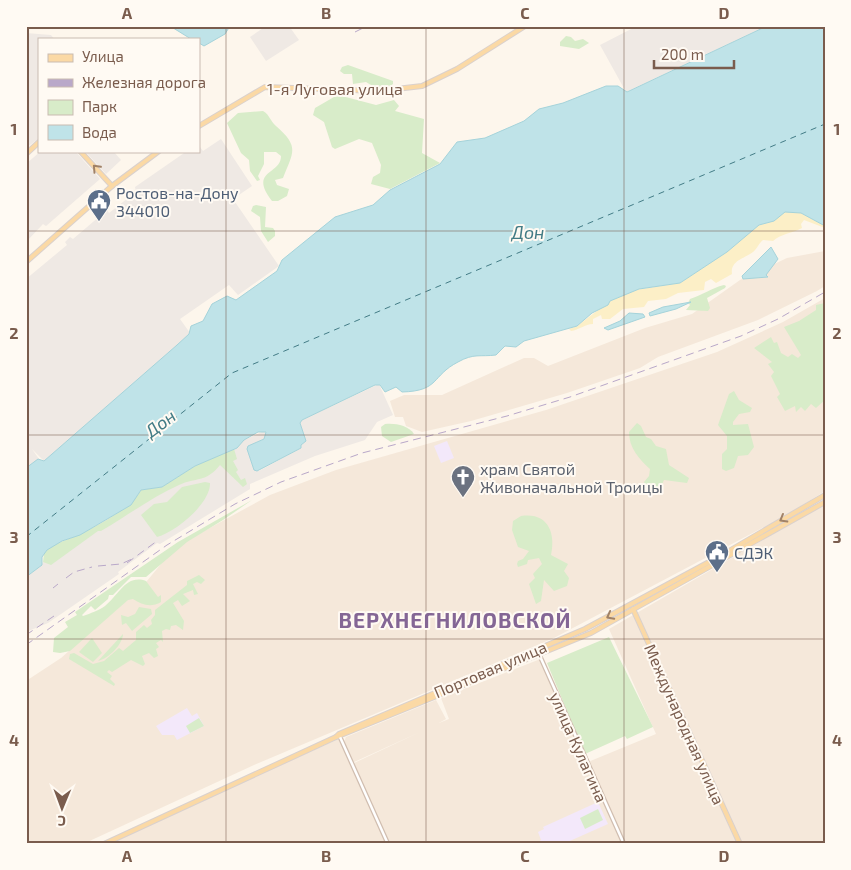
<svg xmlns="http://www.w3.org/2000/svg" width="851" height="870" font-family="'Exo 2',sans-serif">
	<rect width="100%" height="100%" fill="#fdf6ec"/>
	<g fill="#f5e8da">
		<path d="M825 251V286L817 291 758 320 658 357 640 368 567 393 471 421 422 432 406 426 403 417H395L390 401 404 395H442L524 358H534L548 366 645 328 692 314 740 280 787 258Z"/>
		<path d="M825 298V491L785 516 554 638 254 765 83 844H26V681L61 658 142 587 175 547 270 495 336 470 546 410 717 352 783 322Z"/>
		<path d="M825 504V844H102L339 739 352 764 420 732 352 763 344 742 346 737 436 700 446 719 439 723 449 719 441 698 543 658 588 762 656 734 609 629Z"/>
	</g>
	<g fill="#efe9e4">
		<path d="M266 26H289L299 40 266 61 250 37Z"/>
		<path d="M637 26 659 28 767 26 626 92 600 45Z"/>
		<path d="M26 33 51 35 54 39H39V138L26 148Z"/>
		<path d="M221 139 252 186 233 199 279 266 238 295 229 285 180 319 190 333 187 336 44 461 32 449 39 459 26 468V279L67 245 65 242 70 237 73 239 107 210 109 213 128 198 137 196 135 187 187 151H199L200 147 203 151Z"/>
		<path d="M41 151H75L100 179 46 226 43 224 26 242V164Z"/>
		<path d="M85 151H113L121 160 106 174Z"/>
		<path d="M379 384 393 415 377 422 365 440 315 456 250 484V489L160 544 157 543 118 572 119 574 48 623 26 632V577L40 567 43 562 137 499 140 492 156 490 237 448 244 440 264 431 266 434 264 439 247 448 254 470 259 471 301 448V445L306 441 300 423 302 420Z"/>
	</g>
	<g fill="#f3e8fa">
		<path d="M447 441 454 458 441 463 434 446Z"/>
		<path d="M187 708 192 716 197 713 204 726 177 740 174 735H162L156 726Z"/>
		<path d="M598 802 608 824 563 844H539L538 842 541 840 538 832 544 829 543 827Z"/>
	</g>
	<g fill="#d8ecc9">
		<path d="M566 36 571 37 575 41 583 39 589 43 579 49 560 46V42Z"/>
		<path d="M348 65 393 81V84C385 90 374 88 366 82L353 84 352 74H344L340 71 342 67Z"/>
		<path d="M342 96 376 105 394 100 399 106 395 111 424 119 422 153 440 163 390 189 371 184 373 177 380 173 381 165 372 143 359 139 335 149 332 147 324 122 313 115 315 108 334 97Z"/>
		<path d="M263 111C270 115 270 121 276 126 300 147 293 152 283 178L275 180 277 185 289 189 287 196 278 201H272C248 170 281 175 281 156L276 152H264V164L258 176 260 180 257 181 250 171 249 160 241 153 227 123 238 113Z"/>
		<path d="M256 205 266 207 265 227 273 228 275 231V236L268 242 261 231 260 217 251 211 253 206Z"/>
		<path d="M724 285 726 286 725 288 707 298 710 308 708 311 686 310 690 305 688 303 690 299C703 295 711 288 724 285Z"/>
		<path d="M825 303V400L816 408 811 404 805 411 801 407 796 412 795 406 785 411 777 397 780 394 771 376 774 372 768 364 772 362 754 348 771 337 774 343 777 342 781 353 788 357 792 354 798 358 801 355 784 327 799 321 816 310V305Z"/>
		<path d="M734 391 739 400 752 408 750 412 739 414 733 422V425L748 424 754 447 748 455 738 456 734 468 726 471 722 469V454L727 449V436L718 425 729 394Z"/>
		<path d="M637 423 641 426 646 437 651 439 656 446 666 449 669 465 689 478 687 483 664 480 658 493 649 494 644 482 649 476 650 469C639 459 629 448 629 432Z"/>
		<path d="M385 424C395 423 408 425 414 434L391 442 382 436 381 427Z"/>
		<path d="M234 449 237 459 233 461 238 470 236 472 241 480 245 478 247 484 243 487 220 465C206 483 196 477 179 485 152 497 127 516 101 531H98L51 565 43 562 44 553C54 542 66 541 78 535 97 526 132 508 141 490L162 487 195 466Z"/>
		<path d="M205 482 210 483C211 503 176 532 157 537L141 515 154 504 167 502 182 487Z"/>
		<path d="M252 500 223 520 187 542 146 577H131L113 595H109L108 599 95 610 91 606 82 615 83 616C91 613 98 611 105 606 119 595 126 574 146 581L158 597 161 595V602C151 608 142 605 133 599L128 600 70 651 60 653 53 652 54 638 68 627 65 622 77 615 75 612 178 542Z"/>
		<path d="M521 516C548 512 556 533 551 555L568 564 564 571 569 578 567 586 554 591 544 580 541 601 536 604 529 584 535 578 533 574 542 564 539 558 528 560 527 564 518 567 517 564 518 561 523 559 529 551 518 547 512 530 513 521Z"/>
		<path d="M199 575 205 580 201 584 197 582 193 584 198 594 194 595 193 590 183 594 190 601 182 606 178 600 173 603 184 621 183 630 176 625 171 626 170 630 166 629 162 631 163 642 161 640 156 643 159 647 156 649 158 656 154 658 149 653 142 656 145 664 143 666 131 660 112 672 109 670 107 672 112 676 110 679 115 684 114 686 69 659 70 654 74 653 93 664 104 661 119 648 123 651 136 640V632L144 625 147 628 152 624 151 620 155 615V610L187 585V581Z"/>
		<path d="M139 607 151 609 152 614 132 631 126 623 122 625 121 615 128 617 135 614Z"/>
		<path d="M123 634C123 643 110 658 98 661Z"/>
		<path d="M609 637 653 727 627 739 625 736 585 754 547 663Z"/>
		<path d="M92 638 102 653 93 662 79 652Z"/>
		<path d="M199 718 204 726 190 733 186 726Z"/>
		<path d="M598 809 603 820 585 829 580 818Z"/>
	</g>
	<path fill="#fcefc7" d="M793 211 801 213 825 226V228L804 220 801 224 802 228C793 233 780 234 773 241L763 240C759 243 757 249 753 252 746 258 730 260 732 274L716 283 711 279 705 282 704 290 678 293 666 299 648 301 644 307 623 309 610 319H602L601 315 593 319V324C585 324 579 330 571 331L569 329 577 326 610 301 635 290 680 283 727 252 759 225 768 223 785 212Z"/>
	<g fill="#bfe3e8" stroke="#a5d3da">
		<path d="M170 26H230L225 34 204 46 199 43V39H191Z"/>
		<path d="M767 26H825V226L801 213 785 212 774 221 759 225 727 252 680 283 639 289 610 301 608 305 592 313 577 326 524 341 516 347 505 346 496 355C480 357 474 353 458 362 431 376 440 391 402 392L396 387 385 392 380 385H375L302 420 300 423 306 441 301 445V448L257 471 254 470 247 449 248 446 264 439 266 432H258L244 440 237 448 195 466 162 487 141 490 131 505 80 535 62 541 47 550 42 557V565L26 577V468L38 459 44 461 177 345 189 334 191 326 203 321 212 304 227 296 236 300 277 271 282 260 335 217 373 205 390 190 440 164 457 142 485 138 524 121 539 109 563 103 606 86H618L627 92Z"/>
		<path d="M771 247 778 259 766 275 768 277 743 279 742 276Z"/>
		<path d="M691 302 676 309 650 316 649 313 663 307Z"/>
		<path d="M629 313 643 314 645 317 608 330 604 328 620 321Z"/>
	</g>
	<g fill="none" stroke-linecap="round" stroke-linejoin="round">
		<path stroke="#437c86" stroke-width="1" stroke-dasharray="6 5" stroke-linecap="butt" d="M26 537 232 373 825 124"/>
		<g stroke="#d1beb0" stroke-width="5">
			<g id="minor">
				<path d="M539 654 624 844"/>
				<path d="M340 737 388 844"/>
			</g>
		</g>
		<g stroke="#dad1cd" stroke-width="6">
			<g id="major">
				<path d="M199 126 265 87 379 91 422 86 457 69 525 26"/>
				<path d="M80 151 112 186"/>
				<path d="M26 154 39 142"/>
				<path d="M26 262 112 186 159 151"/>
				<path d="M633 609 740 844"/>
				<path d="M336 737 339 734 585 629 724 554 825 495"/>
				<path d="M104 844 336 737 591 633 825 502"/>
			</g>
		</g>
		<use href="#minor" stroke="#fff" stroke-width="2.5"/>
		<use href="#major" stroke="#fbd9a5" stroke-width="4"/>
		<g stroke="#b9a8c9" stroke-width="1" stroke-dasharray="8 5" stroke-linecap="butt">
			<path d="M355 32 367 26"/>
			<path d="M127 563 157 541"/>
			<path d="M98 566 121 564 132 559"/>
			<path d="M66 578 74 572 92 567"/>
			<path d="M53 588 58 584"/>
			<path d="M26 635 54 616"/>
			<path d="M26 645 167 545 235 504 281 482 362 453 507 416 570 397 741 336 778 319 825 292"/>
		</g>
	</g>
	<defs><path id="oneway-chevron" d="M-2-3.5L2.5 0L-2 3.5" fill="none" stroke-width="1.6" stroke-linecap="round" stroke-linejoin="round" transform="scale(1.25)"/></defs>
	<g stroke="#a18267">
		<use href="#oneway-chevron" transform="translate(96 168) rotate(-133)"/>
		<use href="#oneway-chevron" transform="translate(783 519) rotate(150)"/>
		<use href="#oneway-chevron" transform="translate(610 616) rotate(152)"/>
	</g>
	<path fill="none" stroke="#7a5c4d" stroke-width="1" stroke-opacity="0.55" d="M226 26V844M426 26V844M624 26V844M26 231H825M26 435H825M26 639H825"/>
	<defs>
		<g id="civic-pin" transform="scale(1.25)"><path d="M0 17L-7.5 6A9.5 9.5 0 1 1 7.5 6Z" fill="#5c6f8a" stroke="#fffaf3"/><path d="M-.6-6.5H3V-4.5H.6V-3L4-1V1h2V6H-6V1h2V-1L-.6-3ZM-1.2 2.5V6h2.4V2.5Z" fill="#fff"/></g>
		<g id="church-pin" transform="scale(1.25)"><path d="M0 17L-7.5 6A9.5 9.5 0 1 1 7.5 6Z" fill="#6b7280" stroke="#fffaf3"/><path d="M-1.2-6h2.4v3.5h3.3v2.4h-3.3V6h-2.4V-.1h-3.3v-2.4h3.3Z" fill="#fff"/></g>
	</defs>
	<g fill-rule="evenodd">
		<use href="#civic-pin" x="99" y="201"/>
		<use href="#church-pin" x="463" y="477"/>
		<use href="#civic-pin" x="717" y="552"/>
	</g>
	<g text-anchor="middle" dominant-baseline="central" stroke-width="4" stroke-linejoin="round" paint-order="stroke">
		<g font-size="16" fill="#7a5c4d" stroke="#fffaf3">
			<text x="335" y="88">1-я Луговая улица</text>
			<text transform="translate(490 669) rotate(-23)">Портовая улица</text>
			<text transform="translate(685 724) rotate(66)">Международная улица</text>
			<text transform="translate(579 747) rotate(66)">улица Кулагина</text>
		</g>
		<g font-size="16" fill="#4e5e75" stroke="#fffaf3" text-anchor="start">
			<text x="116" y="192">Ростов-на-Дону<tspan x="116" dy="18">344010</tspan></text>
			<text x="734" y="552">СДЭК</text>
		</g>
		<g font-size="16" fill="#5b616d" stroke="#fffaf3" text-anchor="start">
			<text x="480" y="468">храм Святой<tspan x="480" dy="18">Живоначальной Троицы</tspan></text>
		</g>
		<g font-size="18" font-style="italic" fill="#437c86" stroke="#fffaf3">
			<text x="528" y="232">Дон</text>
			<text transform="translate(160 423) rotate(-37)">Дон</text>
		</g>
		<g font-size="21" font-weight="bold" letter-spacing="1" fill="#846695" stroke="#fffaf3">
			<text x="455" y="619">ВЕРХНЕГНИЛОВСКОЙ</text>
		</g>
	</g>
	<rect width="851" height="870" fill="none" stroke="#fffaf3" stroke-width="55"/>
	<rect x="38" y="38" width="162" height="115" fill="#fffaf3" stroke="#cabbb1"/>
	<rect x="48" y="54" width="25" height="8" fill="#fbd9a5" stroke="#cabbb1"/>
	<text x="82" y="62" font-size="15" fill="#7a5c4d">Улица</text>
	<rect x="48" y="79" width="25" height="8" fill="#b9a8c9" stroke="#cabbb1"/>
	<text x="82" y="88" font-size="15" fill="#7a5c4d">Железная дорога</text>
	<rect x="48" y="100" width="25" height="15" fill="#d8ecc9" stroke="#cabbb1"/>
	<text x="82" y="112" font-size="15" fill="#7a5c4d">Парк</text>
	<rect x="48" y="125" width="25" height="15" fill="#bfe3e8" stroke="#cabbb1"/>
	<text x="82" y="138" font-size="15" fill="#7a5c4d">Вода</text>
	<g transform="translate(62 808) rotate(181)" stroke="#fffaf3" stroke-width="4" paint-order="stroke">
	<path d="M0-4L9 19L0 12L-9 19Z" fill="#7a5c4d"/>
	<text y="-8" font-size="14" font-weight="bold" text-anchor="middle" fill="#7a5c4d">С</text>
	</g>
	<path d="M654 60v8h80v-8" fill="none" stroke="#7a5c4d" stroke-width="2.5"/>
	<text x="661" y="60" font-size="15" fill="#7a5c4d" stroke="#fffaf3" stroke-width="4" paint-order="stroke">200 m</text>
	<rect x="28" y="28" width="796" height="814" fill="none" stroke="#7a5c4d" stroke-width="2"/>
	<g font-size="16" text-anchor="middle" font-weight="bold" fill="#7a5c4d">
		<text x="127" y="19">A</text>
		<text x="326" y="19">B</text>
		<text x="525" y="19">C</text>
		<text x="724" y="19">D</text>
		<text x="14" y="135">1</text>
		<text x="837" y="135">1</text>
		<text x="14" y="339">2</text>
		<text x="837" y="339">2</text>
		<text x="14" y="543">3</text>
		<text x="837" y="543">3</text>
		<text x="14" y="746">4</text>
		<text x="837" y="746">4</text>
		<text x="127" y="862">A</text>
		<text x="326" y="862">B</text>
		<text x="525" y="862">C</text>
		<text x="724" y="862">D</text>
	</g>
</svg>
